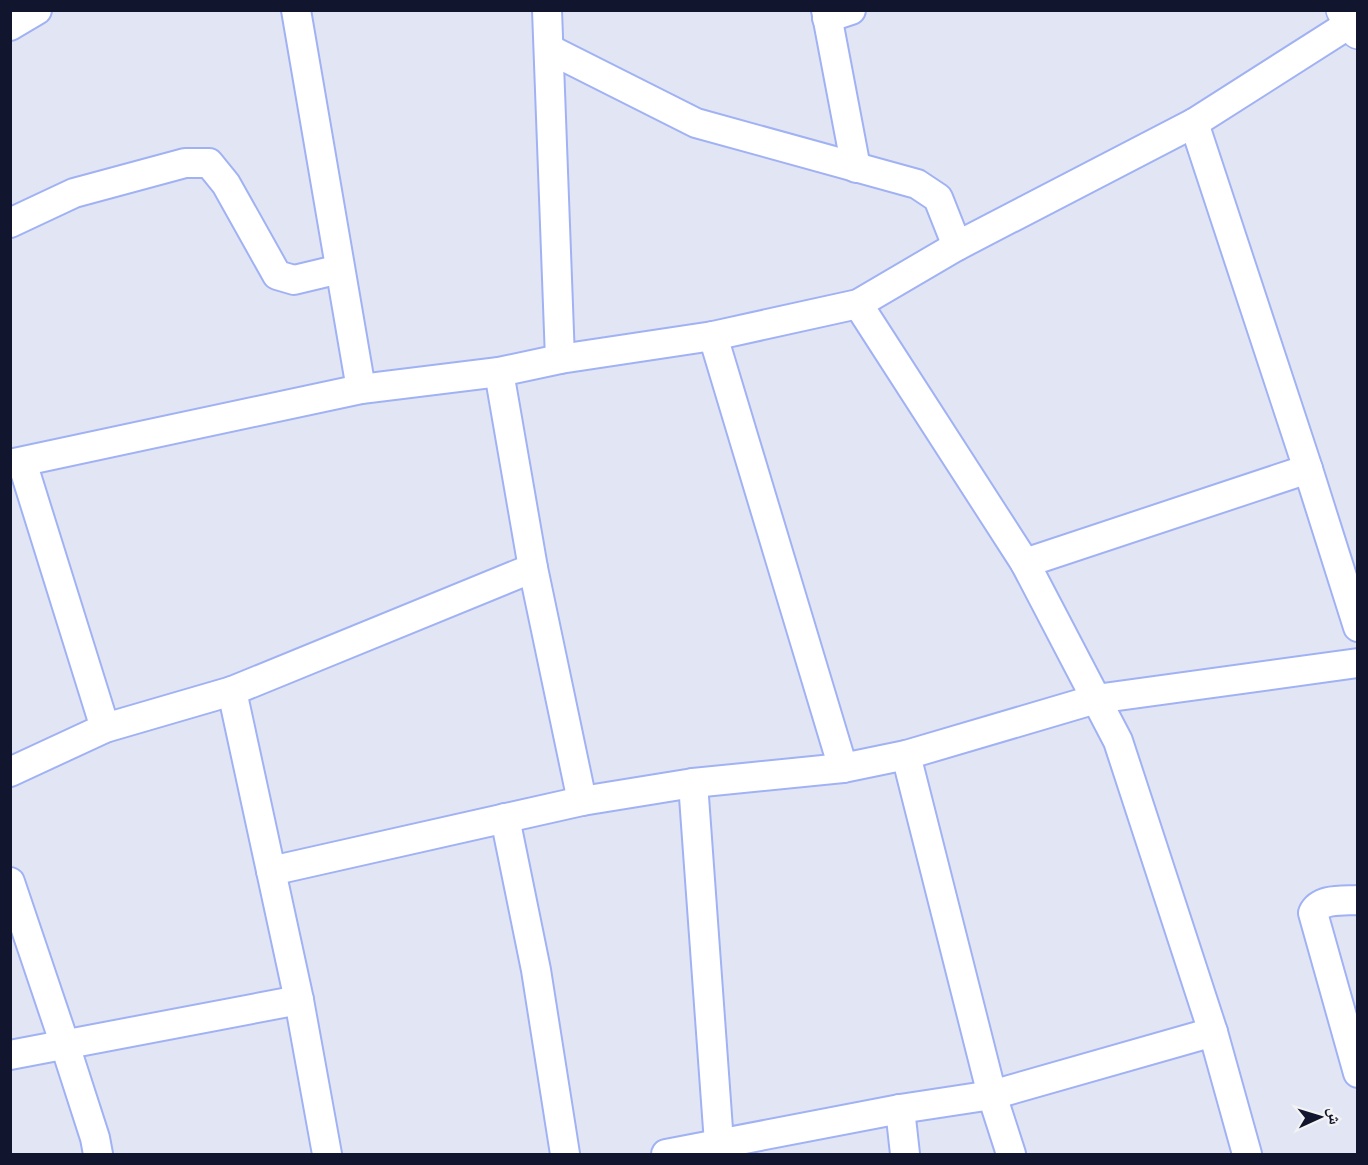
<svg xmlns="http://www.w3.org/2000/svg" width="1368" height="1165" font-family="'Libre Baskerville','Noto Naskh Arabic',serif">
	<rect width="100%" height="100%" fill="#e2e6f4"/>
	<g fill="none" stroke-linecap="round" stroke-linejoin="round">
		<g stroke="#a1b2f4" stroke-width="32">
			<g id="minor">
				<path d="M296 10 361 389"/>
				<path d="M547 10 560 359"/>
				<path d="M826 10 856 168"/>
				<path d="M827 18 851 10"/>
				<path d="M10 26 37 10"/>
				<path d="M549 49 696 123 917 184 938 198 957 246"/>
				<path d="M1194 123 1308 469 1358 627"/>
				<path d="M10 223 74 193 185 163H209L226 184 277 275 294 280 340 269"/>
				<path d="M858 304 1025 563 1118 741 1213 1032 1247 1154"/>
				<path d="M713 336 843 768"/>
				<path d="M499 372 533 568 582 801"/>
				<path d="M22 462 105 728"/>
				<path d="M10 464 361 389 499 372 560 359 713 336 858 304 957 246 1194 123 1351 23"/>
				<path d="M1025 563 1308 469"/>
				<path d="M232 691 299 1000 327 1154"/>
				<path d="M906 755 992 1095 1011 1154"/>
				<path d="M10 772 105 728 232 691 533 568"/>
				<path d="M693 783 719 1143 714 1154"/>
				<path d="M505 818 536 970 565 1154"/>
				<path d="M271 871 582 801 693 783 843 768 906 755 1096 699 1358 663"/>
				<path d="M10 882 65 1045 95 1138 98 1154"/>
				<path d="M1358 900C1343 901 1320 898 1313 913L1358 1073"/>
				<path d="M10 1055 299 1000"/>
				<path d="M900 1109 905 1154"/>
				<path d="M666 1154 900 1109 992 1095 1213 1032"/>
			</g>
		</g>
		<g stroke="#a1b2f4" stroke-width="36">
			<path id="tertiary" d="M1343 10 1358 32"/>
		</g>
		<use href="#minor" stroke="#fff" stroke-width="28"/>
		<use href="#tertiary" stroke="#fff" stroke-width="33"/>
	</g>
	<rect width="1368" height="1165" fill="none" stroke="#11162e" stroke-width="24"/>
	<g transform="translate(1320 1117) rotate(86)" stroke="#f3f3f3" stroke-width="4.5" paint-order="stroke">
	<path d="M0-4.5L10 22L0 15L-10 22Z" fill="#11162e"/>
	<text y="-9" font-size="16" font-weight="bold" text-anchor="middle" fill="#11162e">ش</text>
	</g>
</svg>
